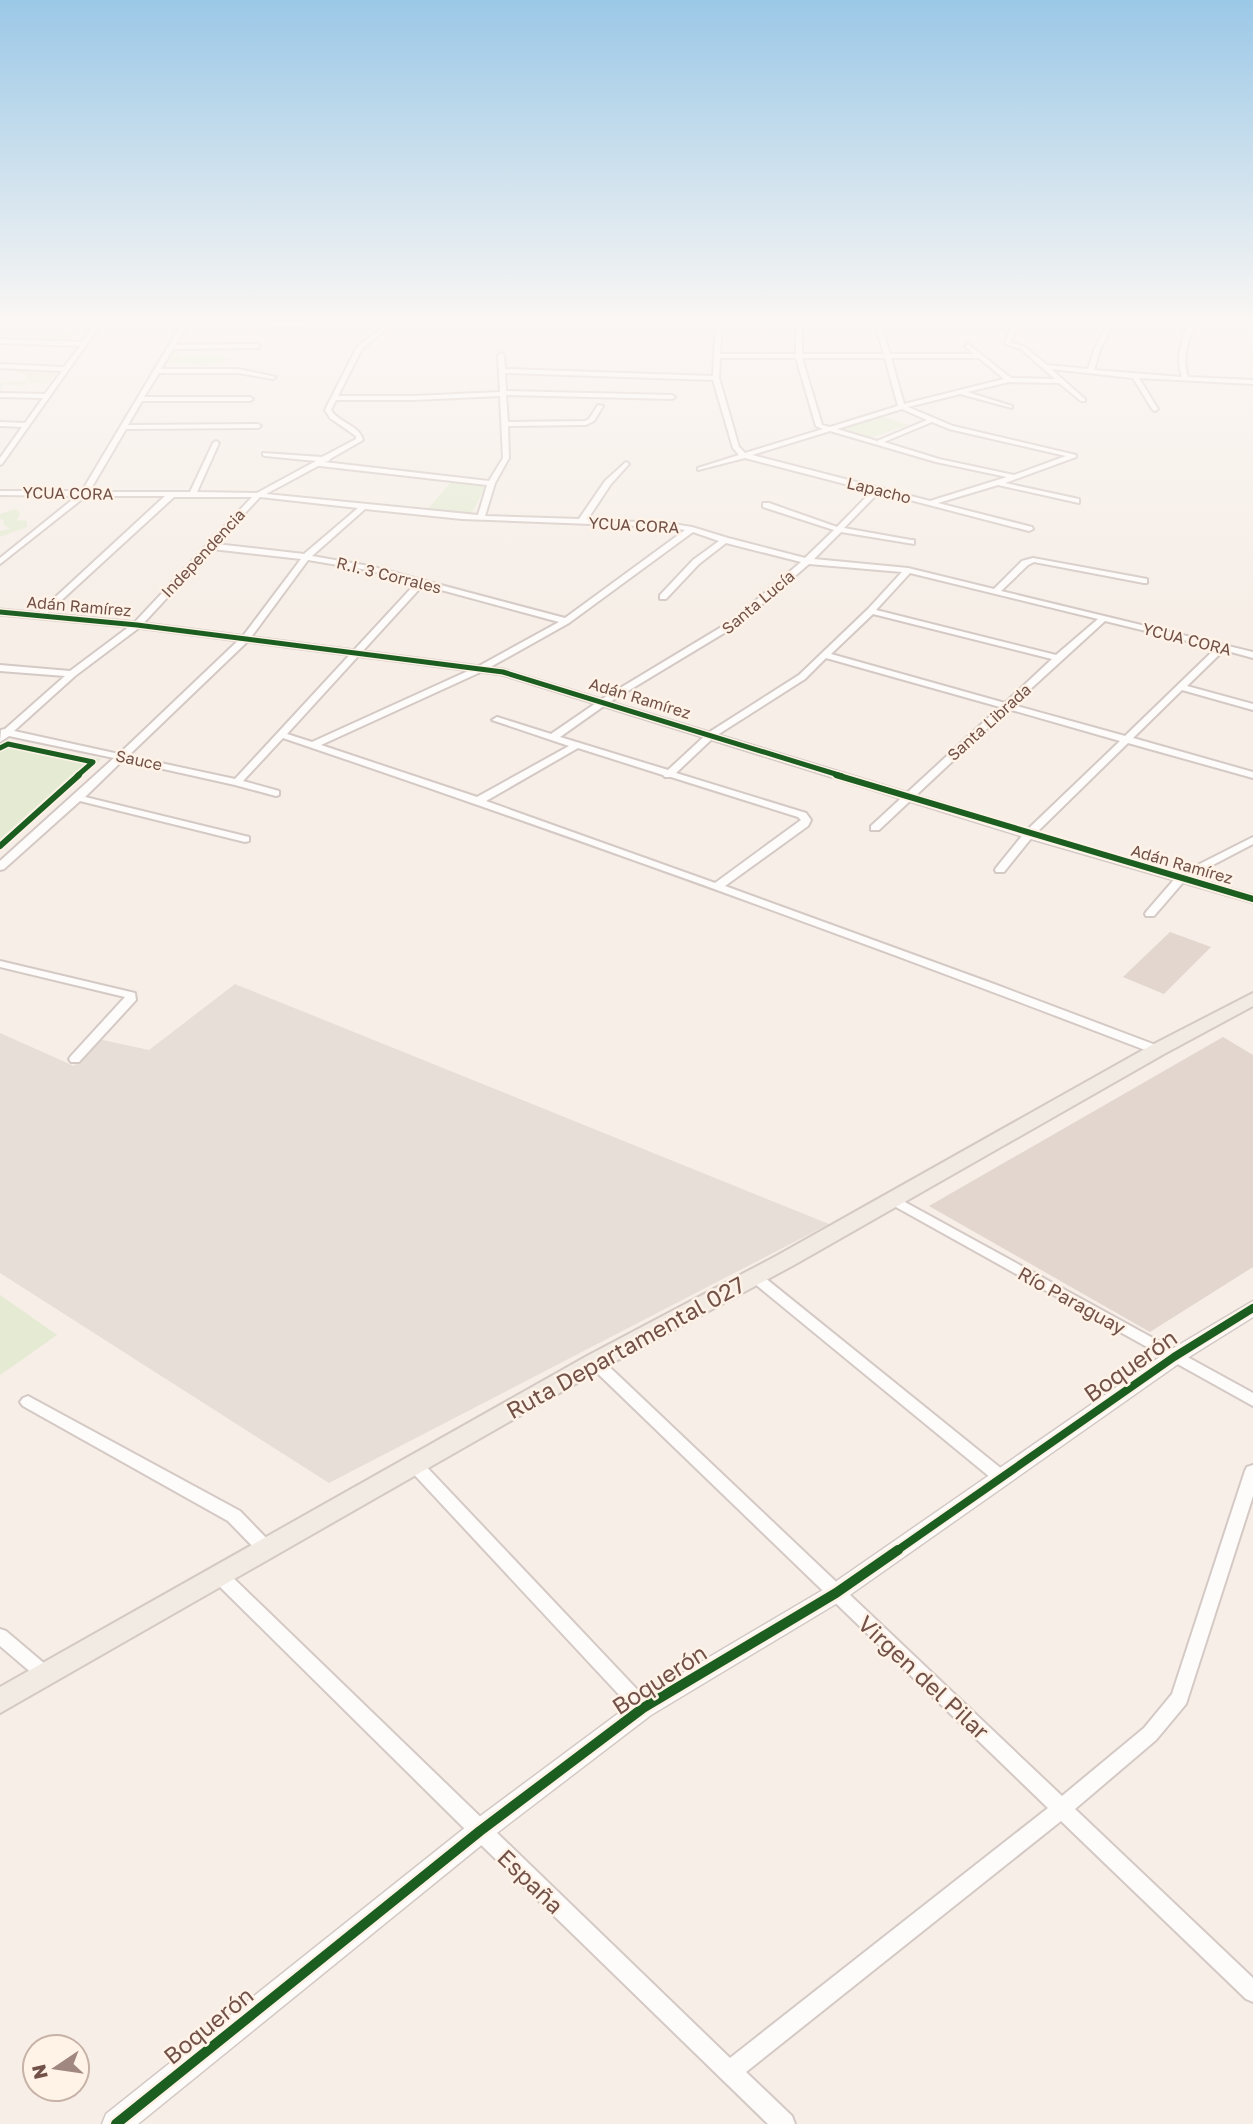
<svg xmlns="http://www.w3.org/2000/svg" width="1253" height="2124" font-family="'Golos Text',sans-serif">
	<rect width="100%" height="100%" fill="#f6eee7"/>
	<path fill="#e8ded8" d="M235 984 829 1224 329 1483 0 1273V1033L74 1066 98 1039 149 1050Z"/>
	<g fill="#e4ebd2">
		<path d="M2 321H30L25 323 30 325 47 323 48 327 84 326 78 329H62L81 333C65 338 49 341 32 340L48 334 25 329 4 335 7 340 0 341Z"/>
		<path d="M175 351H180L177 354 179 356C192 355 222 356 232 359L207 366 169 363 166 358Z"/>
		<path d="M51 370 56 373 45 384 26 382 27 384 25 386 4 385 0 392V382L25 381 28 375 19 374 16 371Z"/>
		<path d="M879 415 909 425 866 439 835 431Z"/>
		<path d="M452 481 487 484 471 514 426 511Z"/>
		<path d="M16 509 20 514 17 520 27 521V527L0 537V531L10 529 3 524 4 520 0 519V514Z"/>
		<path d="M4 740 101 759 0 850V744Z"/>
		<path d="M0 1295 57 1335 0 1375Z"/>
	</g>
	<g fill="#e2d6cf">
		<path d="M1170 932 1211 947 1164 994 1123 977Z"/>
		<path d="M1223 1037 1253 1055V1267L1150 1332 929 1206Z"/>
	</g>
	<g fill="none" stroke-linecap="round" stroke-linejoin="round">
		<g stroke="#d4c9c4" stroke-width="4">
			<g id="minor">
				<path d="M97 321H103L2 464 0 465V458L22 427 0 426V422L25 423 43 398 0 397V393L45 394 62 371 0 368V364L64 367 80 346 0 343V339L82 342Z"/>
				<path d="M150 321 303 322 306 324 303 326 187 325 175 345 257 344 260 346 257 348 173 349 161 369H238L276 377 273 379 238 373H159L144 397H250L253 399 250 401H142L128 425 258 424 261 426 258 428 126 429 89 492H190L213 443 216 441 219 443 197 492 257 493 316 461 265 456 263 455V453L322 457 356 439V436L330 418 325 410 357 347 390 321H396L362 349 338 396H413L500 392 498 355 501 353 504 355 505 369 713 376 716 321H722L720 354H796V321H802V354H884L874 321H880L890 354H974L965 346 968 344 1011 378 1055 379 1021 349 1005 344 1013 321H1019L1010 342 1025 347 1047 365 1088 369 1094 350 1109 321H1115L1100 350 1094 370 1182 377C1175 357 1182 339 1190 321H1196C1189 340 1181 356 1188 377L1253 380V384L1139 378 1158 409 1155 411 1152 409 1133 378 1051 369 1085 399V401H1081L1059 383 1009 382 967 392 1012 406V408L960 394 908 407 953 426 1076 455V457L1005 483 1079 499V503L998 485 938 503 1032 527 1033 529 1029 531 879 492 844 528 911 540H914V544L841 532 814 559 908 568 994 589 1022 561 1033 558 1147 579V583H1144L1034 562 1028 565 1001 591 1253 652V658L1224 650 1187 686 1253 704V710L1182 690 1133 738 1253 772V778L1128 743 1033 836 1004 872H996L995 870 996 868 1025 832 1120 741 1008 709 879 830H871V826L1000 707 826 658 805 679 714 737 676 773 806 813 811 820 808 826 725 886 994 984 1161 1047 1163 1050 1161 1053H1153C865 942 575 837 283 738L243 781 279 791V795L276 796 235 785 123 760 85 797 249 837V841L245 842 80 801 4 869 0 870V861L114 758 9 736 0 742 1 730 5 729 65 676 0 671V665L70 671 134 623 252 497H174L42 618 35 616 165 496H86L0 564V558L77 496 0 495V491H82L181 325ZM720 358H796L816 426 823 429 745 453 739 447 719 378ZM802 358H885L898 406 830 427 822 425ZM891 358H979L1004 379 904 404ZM505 373 713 380 733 448 739 455 698 468V470L745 458 872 491 837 527 769 503H763V507L834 530 805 558 728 538 692 527 667 523 587 520 611 484 629 464 626 462 605 481 579 519 485 516 495 483 509 458 508 426 586 425 594 421 603 406 598 405 589 419 585 421 508 422 506 395 672 399 675 397 672 395 506 391ZM500 396 503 458 489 481 324 462 329 461 330 459 363 440C359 425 339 423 331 410L336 400H413ZM902 409 927 420 877 441 837 429ZM932 422 949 429 1066 456 1014 475 939 459 884 442ZM830 431 936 462 1007 477 930 501 752 455ZM318 466H320L487 485 478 515 266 494ZM260 497 358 508 304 554 216 544ZM365 509 462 519 667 527 685 530 565 618 369 566 312 556ZM693 532 719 541 693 560 660 595V599H666L699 564 726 543 801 562 733 620 602 699 551 734 497 717 492 720 569 746 477 797 321 745 485 670 569 623ZM212 549 301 559 243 636 119 754 14 731 75 676 140 627ZM308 560 368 570 416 583 235 779 128 756 249 640ZM809 564 902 572 868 609 799 675 708 733 668 770 560 737 608 703 739 624ZM910 573 1098 619 1056 655 876 610ZM423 585 559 622 479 666 312 742 287 734ZM873 614 1052 659 1005 703 831 654ZM1105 621 1216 648 1125 736 1013 705ZM578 748 663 775 665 777H671L798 817 801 820 715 883 486 801Z"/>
				<path d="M1253 837V844L1186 879 1154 916H1146L1145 914 1146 912 1178 875Z"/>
				<path d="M0 961 135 993 136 1000 79 1062H71L69 1059 71 1056 125 997 0 967Z"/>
				<path d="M892 1195 1253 1393V1406L887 1202 885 1199 887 1196Z"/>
				<path d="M754 1271 759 1273 1008 1474 1010 1478 1008 1482 1002 1484 996 1482 749 1279 747 1276 749 1273Z"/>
				<path d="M595 1357 600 1358 1062 1796 1144 1728 1172 1694 1245 1471 1247 1467 1253 1465V1496L1186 1704 1156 1740 1075 1809 1253 1978V2002L1246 1999 1061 1821 746 2072 792 2116 795 2124H768L473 1837 215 1582 213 1577 215 1572 221 1570 227 1572 730 2058 1048 1808 590 1366 588 1362 590 1358Z"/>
				<path d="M28 1396 240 1511 273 1545 275 1550 273 1555 267 1557 261 1555 228 1521 23 1406 20 1402 23 1398Z"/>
				<path d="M415 1459 421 1461 649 1702 652 1708 649 1714 643 1716 637 1714 409 1469 407 1465 409 1461Z"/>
				<path d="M0 1629 6 1631 52 1670 55 1675 52 1680 46 1683 40 1680 0 1646Z"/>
			</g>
		</g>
		<g stroke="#d4c9c4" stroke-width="3">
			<g id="tertiary">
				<path d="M0 609 137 622 503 669 1034 831 1253 895V903L1024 837 502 675 137 628 0 615Z"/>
				<path d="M1253 1301V1317L1181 1362 844 1599 651 1715 489 1839 138 2124H102L106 2114 471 1823 635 1701 828 1587 1167 1352Z"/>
			</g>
		</g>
		<g stroke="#d5c9c4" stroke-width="4">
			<path id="primary" d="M1253 993V1006L1164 1054 794 1265 603 1368 0 1713V1687L587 1356 778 1255 1150 1046Z"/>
		</g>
		<use href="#minor" fill="#fefcfb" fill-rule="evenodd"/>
		<use href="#tertiary" fill="#fefcfb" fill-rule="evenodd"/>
		<use href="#primary" fill="#f2ebe4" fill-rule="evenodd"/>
		<g stroke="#fff2e7" stroke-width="8">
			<g id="cycleway-far3">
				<path d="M0 612 137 625 503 672 842 776"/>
				<path d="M0 748 8 744 93 762 77 776"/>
			</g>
		</g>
		<g stroke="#fff2e7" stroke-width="10">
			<g id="cycleway-far2">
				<path d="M836 775 1253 899"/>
				<path d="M0 846 79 775"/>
			</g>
		</g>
		<g stroke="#fff2e7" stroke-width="12">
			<path id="cycleway-far1" d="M895 1552 1174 1357 1253 1308"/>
		</g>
		<g stroke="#fff2e7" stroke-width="15">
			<path id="cycleway" d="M116 2124 480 1831 643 1708 836 1593 898 1550"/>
		</g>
		<use href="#cycleway-far3" stroke="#1b5e20" stroke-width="5"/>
		<use href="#cycleway-far2" stroke="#1b5e20" stroke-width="6"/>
		<use href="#cycleway-far1" stroke="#1b5e20" stroke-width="8"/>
		<use href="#cycleway" stroke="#1b5e20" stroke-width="10"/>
	</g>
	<linearGradient id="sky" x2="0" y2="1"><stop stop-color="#9bc8e7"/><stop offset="0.52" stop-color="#fbf7f4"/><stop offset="1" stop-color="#fbf7f4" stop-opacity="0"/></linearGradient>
	<rect width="1253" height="618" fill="url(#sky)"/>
	<g text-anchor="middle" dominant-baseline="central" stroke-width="5" stroke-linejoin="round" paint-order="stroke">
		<g font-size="16" fill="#725148" stroke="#fff2e7">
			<text transform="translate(879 490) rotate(14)">Lapacho</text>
			<text transform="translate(68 493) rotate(1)">YCUA CORA</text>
			<text transform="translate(634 525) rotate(3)">YCUA CORA</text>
			<text transform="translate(203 553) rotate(-47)">Independencia</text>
			<text transform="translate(389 575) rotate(14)">R.I. 3 Corrales</text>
			<text transform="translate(758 602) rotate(-40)">Santa Lucía</text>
			<text transform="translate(79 606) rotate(5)">Adán Ramírez</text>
			<text transform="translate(1187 639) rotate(14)">YCUA CORA</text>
			<text transform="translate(640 698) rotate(17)">Adán Ramírez</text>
			<text transform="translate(989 722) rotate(-42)">Santa Librada</text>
			<text transform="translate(139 760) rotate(12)">Sauce</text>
			<text transform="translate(1182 864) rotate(16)">Adán Ramírez</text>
		</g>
		<g font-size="19" fill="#725148" stroke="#fff2e7">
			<text transform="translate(1072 1300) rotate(29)">Río Paraguay</text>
		</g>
		<g font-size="23" fill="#725148" stroke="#fff2e7">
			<text transform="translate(625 1347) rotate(-29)">Ruta Departamental 027</text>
			<text transform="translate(1130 1365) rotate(-35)">Boquerón</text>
			<text transform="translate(924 1677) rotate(43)">Virgen del Pilar</text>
			<text transform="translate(659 1679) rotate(-33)">Boquerón</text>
			<text transform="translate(531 1881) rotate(44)">España</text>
			<text transform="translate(208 2025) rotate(-39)">Boquerón</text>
		</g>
	</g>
	<g transform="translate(56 2068) rotate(257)"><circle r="33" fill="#fff2e7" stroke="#c7b2a7" stroke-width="2"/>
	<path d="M0-5L12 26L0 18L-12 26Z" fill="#a08880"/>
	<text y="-10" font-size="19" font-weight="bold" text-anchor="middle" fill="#725148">N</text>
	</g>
</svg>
